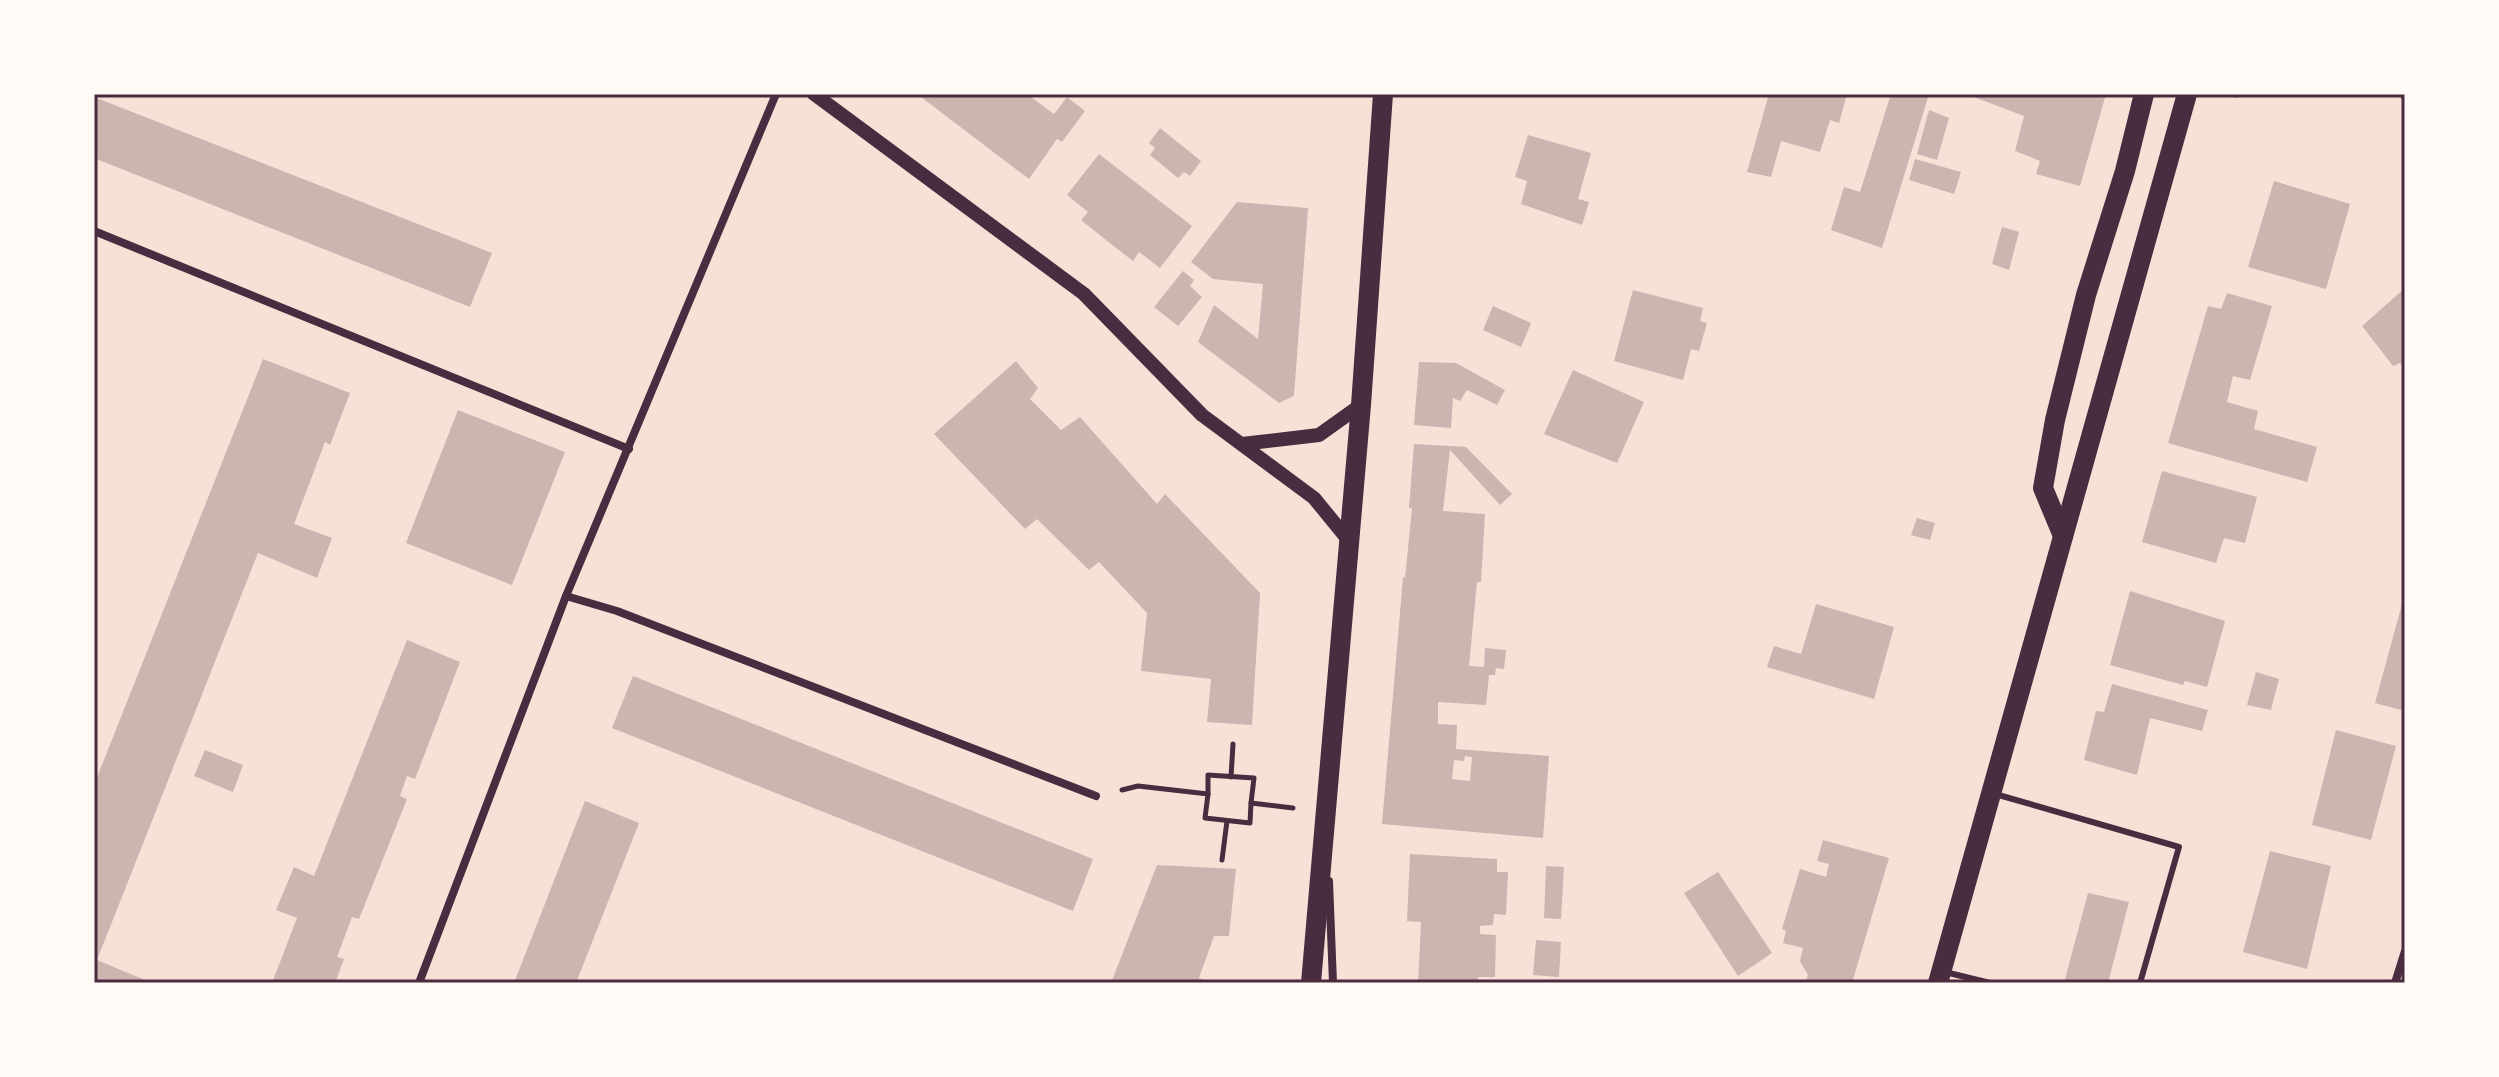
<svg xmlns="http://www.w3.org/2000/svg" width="2499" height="1077" font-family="Barlow,sans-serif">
	<rect width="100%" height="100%" fill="#f7e1d7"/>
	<g fill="#ccb4b1" fill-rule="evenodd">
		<path d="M917 94H1027L1054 114 1067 97 1085 111 1062 142 1057 139 1029 179Z"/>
		<path d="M1769 94H1847L1839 123 1830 120 1820 152 1781 141 1771 177 1747 172Z"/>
		<path d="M1891 94H1929L1882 248 1831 230 1844 187 1860 192Z"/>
		<path d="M1966 94H2106L2080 186 2036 174 2040 161 2015 151 2024 116Z"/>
		<path d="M94 97 492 253 470 307 94 158Z"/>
		<path d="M1929 110 1949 118 1937 160 1917 154Z"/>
		<path d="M1160 128 1201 161 1190 176 1184 172 1178 178 1150 155 1155 148 1149 143Z"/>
		<path d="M1528 135 1591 153 1578 199 1589 202 1582 225 1521 204 1527 181 1515 177Z"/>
		<path d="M1099 154 1192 226 1160 268 1139 252 1133 261 1106 240 1081 220 1088 212 1067 195Z"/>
		<path d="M1915 159 1961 172 1954 194 1909 180Z"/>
		<path d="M2274 181 2350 204 2326 289 2248 267Z"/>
		<path d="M1237 202 1308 208 1294 396 1279 403 1198 342 1214 305 1258 339 1263 284 1213 279 1191 262Z"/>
		<path d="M2002 227 2019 232 2009 270 1992 264Z"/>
		<path d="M1183 271 1194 280 1190 286 1202 297 1178 326 1154 307Z"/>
		<path d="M2405 288V369L2400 363 2393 366 2362 326Z"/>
		<path d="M1633 290 1703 308 1700 321 1707 323 1699 351 1691 349 1683 380 1614 361Z"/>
		<path d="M2227 293 2272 306 2250 380 2233 376 2227 402 2258 411 2254 429 2317 447 2307 482 2168 443 2208 306 2221 309Z"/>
		<path d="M1493 306 1531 323 1521 347 1483 330Z"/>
		<path d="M263 359 350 393 330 445 325 442 294 524 332 538 317 578 258 553 97 960 152 983H94V785Z"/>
		<path d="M1016 361 1038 388 1030 399 1061 430 1080 417 1157 504 1165 494 1260 593 1252 725 1207 722 1211 679 1141 671 1147 613 1099 562 1089 570 1037 519 1025 529 934 434Z"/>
		<path d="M1419 362 1456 363 1505 390 1497 405 1467 390 1460 401 1453 398 1451 428 1414 425Z"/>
		<path d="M1573 370 1644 402 1617 463 1544 434Z"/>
		<path d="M458 410 565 452 512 585 406 543Z"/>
		<path d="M1414 444 1466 447 1512 494 1500 505 1450 450 1443 511 1485 514 1481 582H1477L1469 666 1484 667 1485 648 1506 650 1504 669 1496 668 1495 675H1489L1486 705 1438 702V724L1457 725 1456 749 1549 756 1543 838 1382 824 1403 577 1405 578 1412 508H1409ZM1465 756 1472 757 1470 781 1452 779 1454 760 1464 761Z"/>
		<path d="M2162 471 2257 497 2245 543 2224 538 2216 563 2142 542Z"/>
		<path d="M1917 518 1935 523 1930 540 1911 535Z"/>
		<path d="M2130 591 2225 621 2207 687 2185 681 2183 685 2110 665Z"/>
		<path d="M1816 604 1894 627 1874 699 1767 667 1774 646 1801 654Z"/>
		<path d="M2402 604H2405V711L2375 703Z"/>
		<path d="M407 640 460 662 415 779 407 776 400 796 407 799 359 919 352 917 337 957 344 959 335 983H272L297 918 276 910 294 867 314 876Z"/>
		<path d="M2256 672 2279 679 2271 710 2247 705Z"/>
		<path d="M633 676 1093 859 1073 911 612 728Z"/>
		<path d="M2112 684 2208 710 2202 731 2150 718 2137 775 2084 760 2096 711 2104 712Z"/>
		<path d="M2336 730 2396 746 2371 840 2312 825Z"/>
		<path d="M205 750 243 765 233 792 194 776Z"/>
		<path d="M585 801 639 823 576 983H514Z"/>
		<path d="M1823 840 1889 858 1852 983H1805L1808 975 1800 961 1803 948 1783 943 1786 931 1782 929 1800 869 1826 877 1829 864 1817 861Z"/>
		<path d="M2270 851 2331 866 2307 969 2243 952Z"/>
		<path d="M1410 854 1497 859V872H1508L1506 915 1494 914 1493 925 1480 926V934L1496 935 1495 977H1478V983H1418L1421 922 1407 921Z"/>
		<path d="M1157 865 1236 869 1229 936H1214L1199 978 1211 983H1111Z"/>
		<path d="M1546 866 1564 867 1561 919 1544 918Z"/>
		<path d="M1718 872 1772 953 1738 976 1684 893Z"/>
		<path d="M2088 893 2129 902 2108 983H2064Z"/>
		<path d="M1536 940 1561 942 1559 977 1533 975Z"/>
	</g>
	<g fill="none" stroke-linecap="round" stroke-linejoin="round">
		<g stroke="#4a2c40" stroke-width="5">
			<path d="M2236 95 2240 94"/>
			<path d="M1231 777 1233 744"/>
			<path d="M1122 790 1138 786 1208 794 1205 818 1250 823 1251 803 1293 808"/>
			<path d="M1208 794V775L1254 778 1251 803"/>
			<path d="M1222 860 1227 821"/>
		</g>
		<g stroke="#4a2c40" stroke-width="6">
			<path d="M1995 794 2179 847 2140 983"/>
			<path d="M1945 972 1990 983"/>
		</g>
		<g stroke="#4a2c40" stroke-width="8">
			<path d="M2404 94 2405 97"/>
			<path d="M94 231 629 449"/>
			<path d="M566 596 617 611 1096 796"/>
			<path d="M1329 881 1333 983"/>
			<path d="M419 983 566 596 776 94"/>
			<path d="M2395 983 2405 951"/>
		</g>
		<g stroke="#4a2c40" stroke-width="14">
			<path d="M814 94 1084 294 1202 415 1314 498 1350 542"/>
			<path d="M1242 444 1319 435 1361 405"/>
		</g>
		<g stroke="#4a2c40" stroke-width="20">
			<path d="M2063 536 2043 488 2055 420 2086 295 2125 171 2144 94"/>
			<path d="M1311 983 1361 405 1383 94"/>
			<path d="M1938 983 2187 94"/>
		</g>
	</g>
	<rect width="2499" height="1077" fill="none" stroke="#fffaf5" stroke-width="192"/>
	<rect x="96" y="96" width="2307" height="885" fill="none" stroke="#4a2c40" stroke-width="3"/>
</svg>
